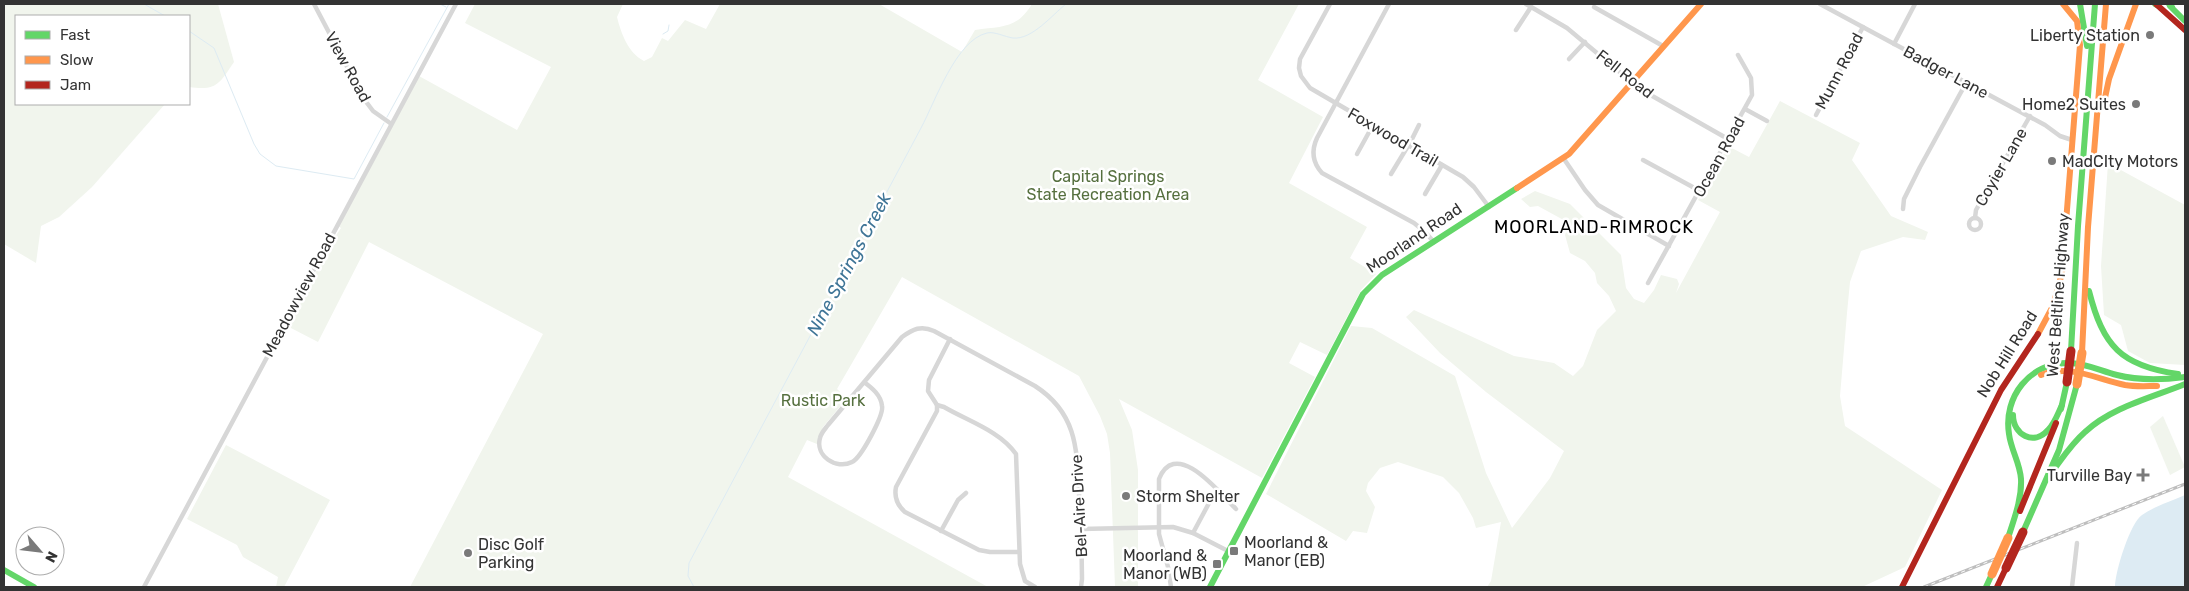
<svg xmlns="http://www.w3.org/2000/svg" width="2189" height="591" font-family="Rubik,sans-serif">
	<rect width="100%" height="100%" fill="#fff"/>
	<g fill="#f1f5ed">
		<path d="M4 4H218L234 62C219 84 217 91 189 87V16H16V104H165L92 187 59 217 41 226 36 263 4 244Z"/>
		<path d="M475 4H623L617 17C621 33 628 53 644 61L652 57 662 38 668 41 685 20 706 29 720 4H879L962 52 975 30C1002 26 1017 29 1032 4H1299L1258 80 1323 117 1289 183 1367 227 1350 258 1376 274 1361 290 1327 355 1300 342 1289 363 1315 377 1262 478 1119 399 1132 430 1138 470V587H1115L1110 453 1107 434 1100 416 1079 376 902 277 837 389 847 398 823 427 817 444 807 440 788 477 988 587H410L543 334 369 242 318 342 289 327 328 247 341 228 338 226 419 76 517 130 551 67 465 23Z"/>
		<path d="M1780 101 1860 143 1852 160 1891 216 1928 232 1925 240 1903 237 1861 251 1850 282 1847 313 1840 396 1845 426 1942 490 1905 567 1862 587H1487L1491 581 1501 522 1476 528 1473 518 1459 493 1443 477 1398 462 1380 468 1368 483 1366 491 1375 507 1367 533 1353 531 1346 541 1266 494 1351 326 1372 328 1455 376 1486 473 1512 528 1550 478 1564 451 1486 392 1440 353 1406 317 1414 310 1514 356 1554 363 1573 376 1583 366 1597 330 1616 311 1609 296 1597 283 1595 273 1585 261 1570 253 1565 235 1569 223 1538 206 1530 207 1521 199 1535 191 1570 204 1621 255 1626 288 1634 299 1644 303 1654 290 1661 275 1677 279 1679 284 1676 293 1720 212 1698 200 1728 146 1749 157Z"/>
		<path d="M2108 163 2185 205V365L2150 363 2128 351 2121 325 2104 315 2101 266Z"/>
		<path d="M2163 416 2185 467 2170 475 2150 427Z"/>
		<path d="M226 445 330 500 284 587H276L278 577 243 557 237 545 187 519Z"/>
	</g>
	<path fill="#ddebf3" d="M2185 495V587H2115C2115 572 2130 523 2142 515 2155 506 2172 501 2185 495Z"/>
	<g fill="none" stroke-linecap="round" stroke-linejoin="round">
		<g stroke="#ddebf3" stroke-width="1">
			<path d="M144 4 165 16"/>
			<path d="M440 4 446 7"/>
			<path d="M189 31 214 48 254 144 260 154 276 166 354 179 384 123"/>
			<path d="M663 34 668 31 669 25"/>
			<path d="M387 117 449 4"/>
			<path d="M694 587 688 576 689 563 921 128C935 102 956 40 987 33 994 31 1005 37 1013 38 1032 40 1052 15 1066 4"/>
		</g>
		<g stroke="#d7d7d7" stroke-width="4.5">
			<path d="M314 4 364 99 373 111 390 123"/>
			<path d="M1330 4 1300 59 1299 68 1301 76 1310 88 1463 177 1474 187 1489 207"/>
			<path d="M1389 4 1317 138C1311 151 1312 162 1322 173L1414 223 1424 231 1434 242"/>
			<path d="M1526 4 1567 28 1640 89 1728 139"/>
			<path d="M1820 4 2045 125 2060 136 2072 140"/>
			<path d="M1594 7 1663 46"/>
			<path d="M1516 30 1531 7"/>
			<path d="M1894 44 1915 4"/>
			<path d="M1569 59 1585 42"/>
			<path d="M1745 109 1767 121"/>
			<path d="M1816 115 1863 27"/>
			<path d="M1357 154 1373 125"/>
			<path d="M1564 159 1585 190 1598 205 1669 246"/>
			<path d="M1643 160 1700 191"/>
			<path d="M1391 174 1411 141 1419 125"/>
			<path d="M1425 194 1442 165"/>
			<path d="M1903 209 1904 199 1920 167 1966 83"/>
			<circle cx="1975" cy="224" r="6"/>
			<path d="M1975 218 1976 210 2030 116"/>
			<path d="M1648 283 1752 95 1751 78 1738 55"/>
			<path d="M950 339 929 380 928 391 937 405 944 407C968 421 1000 431 1016 454L1020 564 1025 581 1035 587"/>
			<path d="M864 382C872 388 881 395 882 406 884 415 861 458 852 462 836 470 815 456 820 438 821 433 825 429 828 425L902 337C913 329 921 325 934 331L1035 386C1077 413 1077 449 1079 494 1081 522 1082 551 1082 579L1081 587"/>
			<path d="M937 405V411L896 487C894 497 897 505 905 512L979 550 990 552H1019"/>
			<path d="M1081 529 1173 527 1193 533 1228 551"/>
			<path d="M941 531 958 500 966 493"/>
			<path d="M1193 533 1216 490"/>
			<path d="M144 587 456 4"/>
			<path d="M1171 587 1168 567 1159 534V479C1176 437 1220 493 1236 509"/>
			<path d="M2072 587 2077 543"/>
		</g>
		<g stroke="#63d668" stroke-width="6">
			<path d="M2080 4 2087 46"/>
			<path d="M2155 4 2157 5"/>
			<path d="M2169 4 2172 7"/>
			<path d="M2170 6 2185 21"/>
			<path d="M2089 291C2103 346 2121 366 2178 374"/>
			<path d="M2071 351 2078 226 2095 4"/>
			<path d="M2061 409 2067 382"/>
			<path d="M2013 415C2013 435 2034 446 2048 430 2055 423 2058 413 2062 405"/>
			<path d="M2048 477C2060 462 2070 445 2085 432 2112 407 2151 398 2185 384"/>
			<path d="M2023 532 2059 450 2077 384"/>
			<path d="M2008 538C2014 519 2022 499 2021 479 2020 463 2011 450 2009 434 2003 397 2030 362 2069 363 2085 363 2101 371 2117 375 2140 381 2162 380 2185 377"/>
			<path d="M4 570 34 587"/>
			<path d="M1210 587 1363 294 1382 275 1517 188"/>
			<path d="M1986 587 1992 574"/>
		</g>
		<g stroke="#ff974d" stroke-width="6">
			<path d="M2103 107 2109 79 2136 4"/>
			<path d="M1517 188 1569 154 1701 4"/>
			<path d="M2038 334 2053 306 2062 273 2080 45 2077 21 2063 4"/>
			<path d="M2082 353 2088 227 2106 4"/>
			<path d="M2041 375C2071 364 2096 379 2125 385 2136 387 2147 386 2157 386"/>
		</g>
		<g stroke="#b3261e" stroke-width="6">
			<path d="M2156 4 2185 30"/>
			<path d="M2020 511 2056 423"/>
			<path d="M1902 587 2001 390 2038 334"/>
			<path d="M1997 587 2006 568"/>
		</g>
		<g stroke="#bebebe" stroke-width="3">
			<path id="rail" d="M1924 587 2185 484"/>
		</g>
		<use href="#rail" stroke="#fff" stroke-width="1" stroke-dasharray="4" stroke-linecap="butt"/>
		<g stroke="#ff974d" stroke-width="9">
			<path d="M2077 384 2082 353"/>
			<path d="M1992 574 2008 538"/>
		</g>
		<g stroke="#b3261e" stroke-width="9">
			<path d="M2067 382 2071 351"/>
			<path d="M2006 568 2023 532"/>
		</g>
	</g>
	<g fill="#7a7a7a" stroke="#fff" stroke-width="2">
		<circle cx="2150" cy="35" r="5"/>
		<circle cx="2136" cy="104" r="5"/>
		<circle cx="2052" cy="161" r="5"/>
		<path d="M2140.5 467.5h5v5h5v5h-5v5h-5v-5h-5v-5h5z"/>
		<circle cx="1126" cy="496" r="5"/>
		<rect x="1229" y="546" width="10" height="10" rx="2.5"/>
		<circle cx="468" cy="553" r="5"/>
		<rect x="1212" y="559" width="10" height="10" rx="2.5"/>
	</g>
	<g text-anchor="middle" dominant-baseline="central" stroke-width="5" stroke-linejoin="round" paint-order="stroke">
		<g font-size="16" fill="#333" stroke="#fff" text-anchor="end">
			<text x="2140" y="35">Liberty Station</text>
			<text x="2126" y="104">Home2 Suites</text>
			<text x="2062" y="161" text-anchor="start">MadCIty Motors</text>
			<text x="2132" y="475">Turville Bay</text>
			<text x="1136" y="496" text-anchor="start">Storm Shelter</text>
			<text x="1244" y="542" text-anchor="start">Moorland &amp;<tspan x="1244" dy="18">Manor (EB)</tspan></text>
			<text x="478" y="544" text-anchor="start">Disc Golf<tspan x="478" dy="18">Parking</tspan></text>
			<text x="1207" y="555">Moorland &amp;<tspan x="1207" dy="18">Manor (WB)</tspan></text>
		</g>
		<g font-size="16" fill="#333" stroke="#fff">
			<text transform="translate(348 67) rotate(61)">View Road</text>
			<text transform="translate(1839 71) rotate(-62)">Munn Road</text>
			<text transform="translate(1946 72) rotate(28)">Badger Lane</text>
			<text transform="translate(1625 74) rotate(38)">Fell Road</text>
			<text transform="translate(1393 137) rotate(30)">Foxwood Trail</text>
			<text transform="translate(1719 157) rotate(-61)">Ocean Road</text>
			<text transform="translate(2001 167) rotate(-60)">Coyier Lane</text>
			<text transform="translate(1414 238) rotate(-34)">Moorland Road</text>
			<text transform="translate(299 295) rotate(-62)">Meadowview Road</text>
			<text transform="translate(2058 295) rotate(-86)">West Beltline Highway</text>
			<text transform="translate(2007 354) rotate(-58)">Nob Hill Road</text>
			<text transform="translate(1079 506) rotate(-93)">Bel-Aire Drive</text>
		</g>
		<g font-size="16" fill="#56703f" stroke="#fff">
			<text x="1108" y="176">Capital Springs<tspan x="1108" dy="18">State Recreation Area</tspan></text>
			<text x="823" y="400">Rustic Park</text>
		</g>
		<g font-size="18" letter-spacing="1" fill="#000" stroke="#fff">
			<text x="1594" y="227">MOORLAND-RIMROCK</text>
		</g>
		<g font-size="18" font-style="italic" fill="#3f7597" stroke="#fff">
			<text transform="translate(849 264) rotate(-62)">Nine Springs Creek</text>
		</g>
	</g>
	<rect width="2189" height="591" fill="none" stroke="#333333" stroke-width="10"/>
	<rect x="15" y="15" width="175" height="90" fill="#ffffff" stroke="#adadad"/>
	<rect x="25" y="31" width="25" height="8" fill="#63d668" stroke="#adadad"/>
	<text x="60" y="40" font-size="15" fill="#333333">Fast</text>
	<rect x="25" y="56" width="25" height="8" fill="#ff974d" stroke="#adadad"/>
	<text x="60" y="65" font-size="15" fill="#333333">Slow</text>
	<rect x="25" y="81" width="25" height="8" fill="#b3261e" stroke="#adadad"/>
	<text x="60" y="90" font-size="15" fill="#333333">Jam</text>
	<g transform="translate(40 551) rotate(118)"><circle r="24" fill="#ffffff" stroke="#adadad"/>
	<path d="M0-4L9 19L0 12L-9 19Z" fill="#7a7a7a"/>
	<text y="-8" font-size="14" font-weight="bold" text-anchor="middle" fill="#333333">N</text>
	</g>
</svg>
